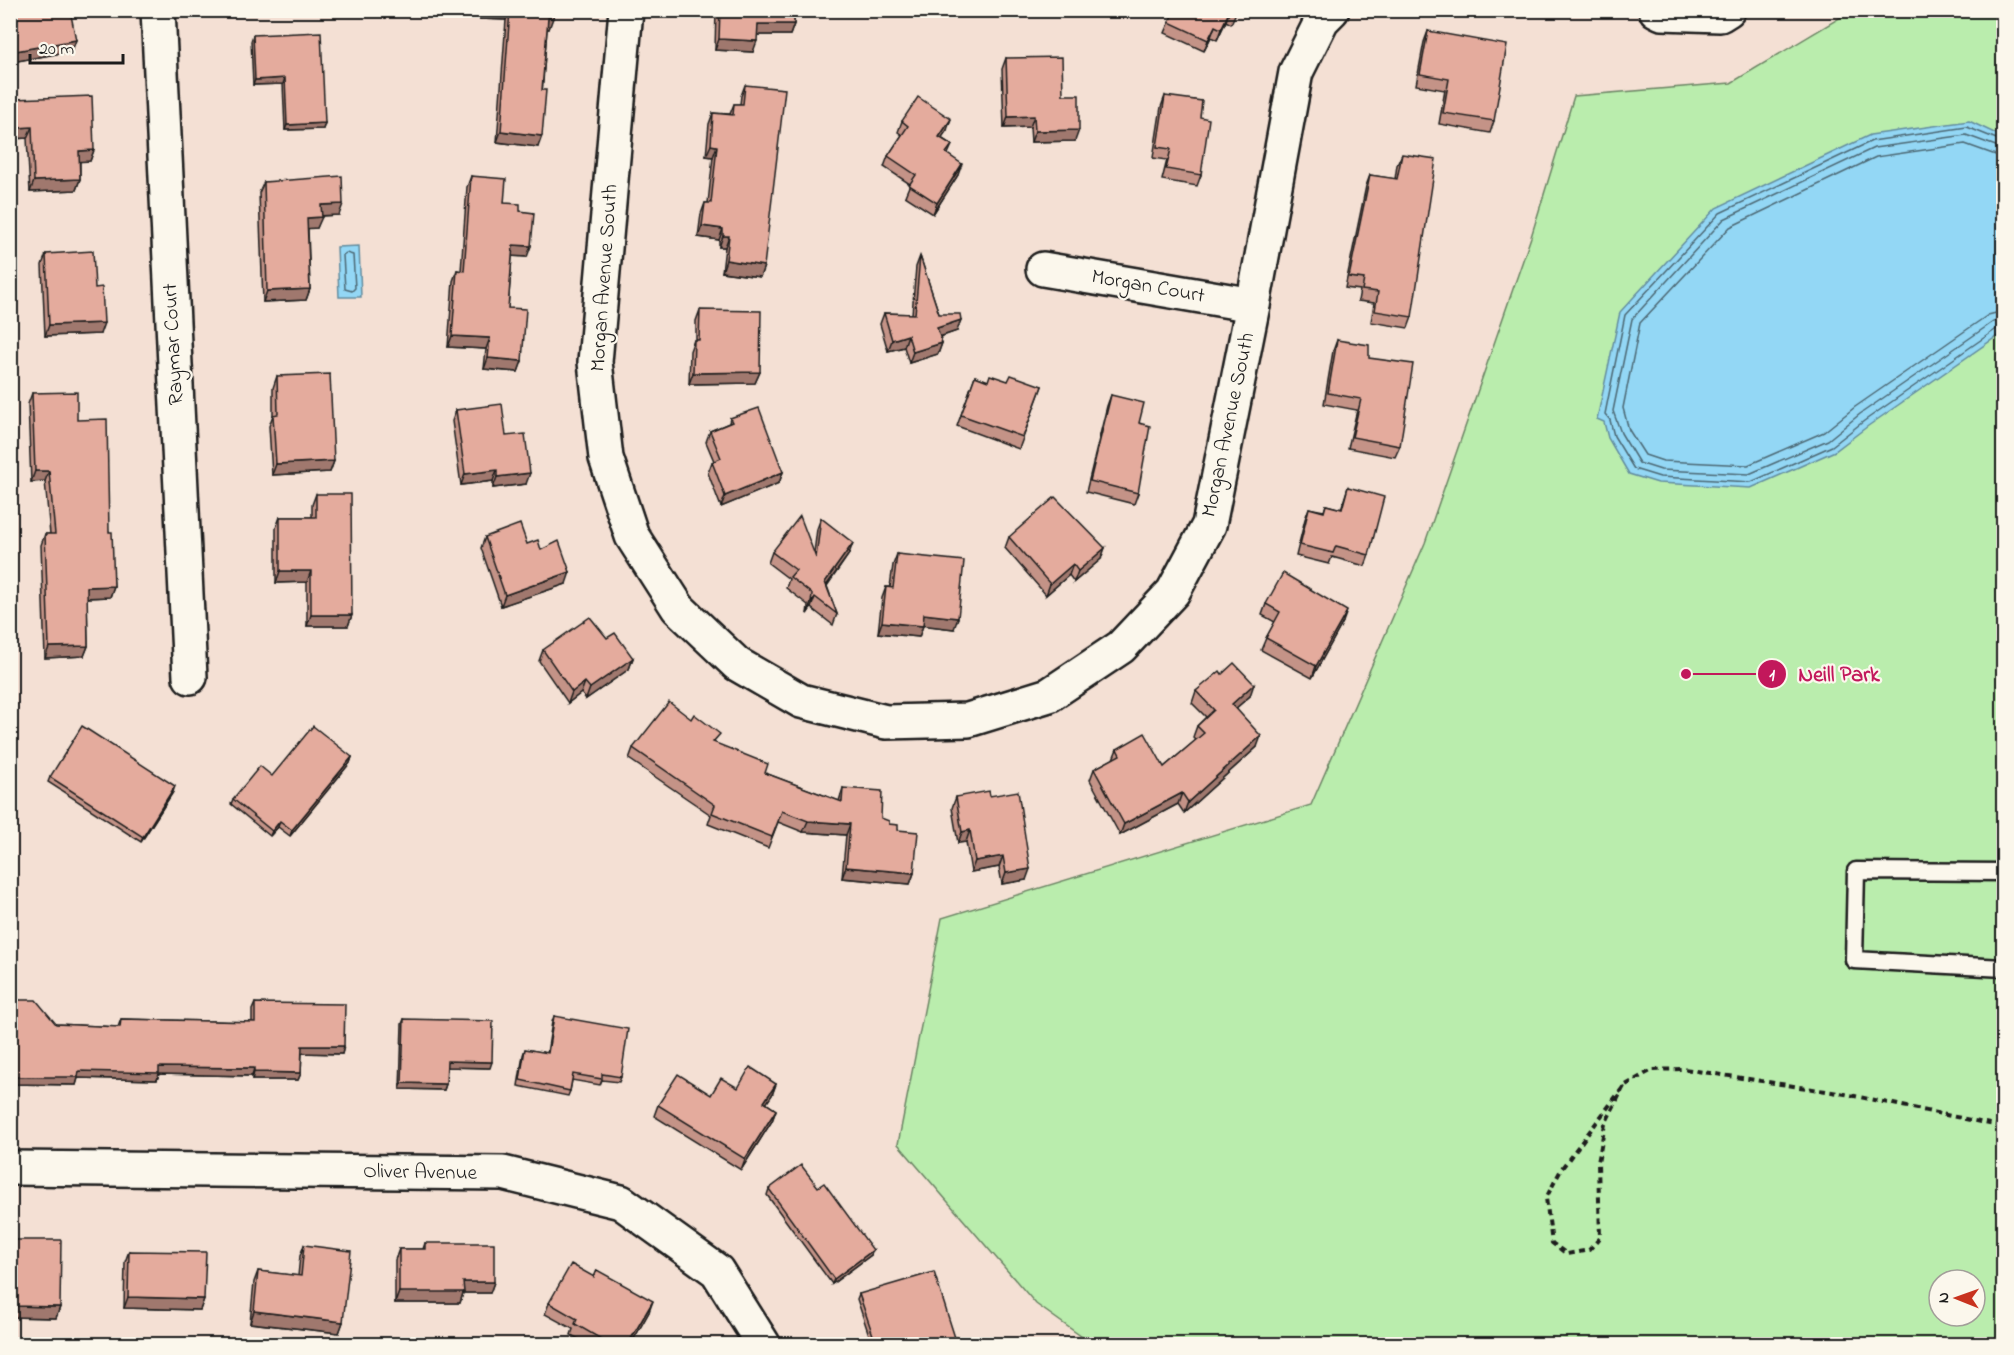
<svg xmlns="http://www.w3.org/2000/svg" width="2014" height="1355" font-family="'Indie Flower',sans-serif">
	<rect width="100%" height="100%" fill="#f4e0d4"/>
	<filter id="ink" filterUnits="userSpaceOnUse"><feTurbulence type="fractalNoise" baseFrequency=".0167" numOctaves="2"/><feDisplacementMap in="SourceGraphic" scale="12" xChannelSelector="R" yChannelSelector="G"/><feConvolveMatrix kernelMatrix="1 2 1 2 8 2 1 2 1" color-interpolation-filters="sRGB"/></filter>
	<g filter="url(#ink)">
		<path fill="#baedad" stroke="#6b8464" stroke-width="1.5" fill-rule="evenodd" d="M1851 11H2003V1344H1092L1036 1304 898 1144 942 918 1311 805 1425 543 1531 237 1574 96 1731 83ZM1939 1280H1975V1316H1939Z"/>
		<g fill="#93d7f5" stroke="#638c9e" stroke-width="1.5">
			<path d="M1969 121 2003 137V332L1868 426 1835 451 1751 488 1658 483 1629 474 1608 438 1604 422 1597 419 1620 312 1716 208 1870 135Z"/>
			<path d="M359 246 361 297H339L337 247Z"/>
		</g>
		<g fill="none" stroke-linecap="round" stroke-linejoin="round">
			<g stroke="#4c6773" stroke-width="1.5">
				<path d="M2004 142 1967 127 1872 141 1720 213 1625 315 1605 414 1610 420 1614 436 1634 469 1660 477 1751 482 1832 446 1864 421 1998 328 2004 327"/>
				<path d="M2004 149 1966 135 1874 148 1724 219 1632 319 1613 411 1621 433 1639 463 1661 470 1749 474 1828 440 1860 414 1993 322 2004 320"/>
				<path d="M2004 158 1965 144 1876 157 1730 227 1640 323 1623 408 1629 430 1645 455 1663 461 1748 465 1824 432 1855 407 1988 315 2004 311"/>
				<path d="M346 253 353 255 355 288 352 291 345 289 343 255Z"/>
			</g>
			<g stroke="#1c1c1c" stroke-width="21">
				<path id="service" d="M2004 872 1856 871 1854 960 2004 968"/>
			</g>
			<g stroke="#1c1c1c" stroke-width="38">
				<g id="minor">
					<path d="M158 10 190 677"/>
					<path d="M626 10 595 362 606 458 632 536 678 608 737 664 801 701 886 722 968 720 1049 695 1121 647 1173 592 1209 525 1253 305 1296 72 1322 20 1332 10"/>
					<path d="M1656 10 1662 13 1720 15 1728 10"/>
					<path d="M1043 269 1253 305"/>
					<path d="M10 1168 503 1173 621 1202 717 1271 763 1344"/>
				</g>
			</g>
			<path stroke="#1c1c1c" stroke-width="4" stroke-dasharray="6 4.5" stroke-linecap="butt" d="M1624 1086 1605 1124 1598 1163 1600 1238 1589 1250 1567 1254 1552 1243 1546 1198 1562 1168 1624 1086 1652 1070 1684 1069 1845 1094 2004 1127"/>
			<use href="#service" stroke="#fbf7ec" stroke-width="16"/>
			<use href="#minor" stroke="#fbf7ec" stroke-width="33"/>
		</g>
		<g fill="#c49387" stroke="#1c1c1c" stroke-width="1.5">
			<path d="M20 10H71L72 51 12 62 10 52V20L20 12Z"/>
			<path d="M480 10H554L549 29H547L538 147 497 142 506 20 480 19Z"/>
			<path d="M716 10H794V24L790 35H757L753 52 715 50Z"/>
			<path d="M1175 10H1237L1231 24 1226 21 1217 40 1211 37 1204 51 1165 33Z"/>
			<path d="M1428 31 1494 121 1490 133 1439 124 1445 90 1416 85 1424 42Z"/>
			<path d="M253 35 325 123 323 129 285 130 283 84 253 85 251 41Z"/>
			<path d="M1006 58 1063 95 1075 141 1031 142 1030 127 1004 128 1002 69Z"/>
			<path d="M745 85 764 266 760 277 722 272 725 247H719V240L698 237 701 214 705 203H708L713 157 706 156 709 124 713 113 730 114 734 104H740L741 96Z"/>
			<path d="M1165 96 1201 175 1197 186 1162 180 1167 160 1153 158 1161 107Z"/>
			<path d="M15 99 94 150 90 161H80V179L76 190 30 192 27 138 12 139 10 110Z"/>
			<path d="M902 121 947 130 941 138 952 145 948 154 958 175 933 214 905 196 910 184 884 167 888 156 902 135 898 132Z"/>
			<path d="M1402 154 1412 317 1408 328 1371 322 1374 303 1358 301 1360 290 1345 288 1366 186 1370 175 1395 179 1397 165Z"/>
			<path d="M471 176 504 203 520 211 527 257 512 256 508 308 522 361 518 372 484 369 486 349 448 347 453 281 457 270 461 271 467 187Z"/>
			<path d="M264 182 339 215 321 216 317 228H308L310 289 306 300 263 302 259 193Z"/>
			<path d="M46 254 95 288 100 334 45 336 42 265Z"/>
			<path d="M920 256 939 314 957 331 940 337 942 343 938 354 909 363 904 347 888 351 880 324 884 313 912 314 916 267Z"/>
			<path d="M700 310 760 372 755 383 689 384 690 351 694 340H696V321Z"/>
			<path d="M1337 340 1400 446 1395 457 1348 448 1357 410 1324 404 1333 351Z"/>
			<path d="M277 376 334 461 330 472 272 475 269 426 273 415V388Z"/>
			<path d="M975 376 988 381H1008L1042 386 1019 449 957 426Z"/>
			<path d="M32 393 77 420 109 532 114 586 110 597 87 598 88 646 84 656 45 658 41 545 45 534H50L45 481 31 482 28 404Z"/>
			<path d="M1111 395 1139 423 1138 493 1134 504 1086 492 1107 406Z"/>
			<path d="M456 410 506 436 526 484 493 488V481L461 485 452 421Z"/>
			<path d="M730 418 783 472 779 483 721 507 708 473 712 462 714 461 706 442 710 431 729 423Z"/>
			<path d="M1348 487 1369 555 1365 566 1332 557 1329 564 1296 556 1305 519 1309 508 1324 511 1326 505 1341 509Z"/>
			<path d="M316 494 352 615 348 626H307V582L276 583V528L280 517H312V505Z"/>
			<path d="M821 518 849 554 827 586 837 614 833 625 811 608 807 614 808 605 786 588 789 579 768 563 772 552 814 553 817 529Z"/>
			<path d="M485 537 527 544 541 550 566 584 501 606 481 548Z"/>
			<path d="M1009 537 1101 559 1074 582 1069 575 1046 595 1005 548Z"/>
			<path d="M897 554 954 629 923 625 919 637 878 633 882 598 886 587H890L893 565Z"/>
			<path d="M1266 604 1343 622 1312 678 1261 650 1266 638 1275 622 1262 615Z"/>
			<path d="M607 638 633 658 629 669 586 699 581 693 568 703 539 661 543 650Z"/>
			<path d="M1222 674 1250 696 1236 708 1257 747 1184 813 1178 804 1120 835 1090 780 1094 769 1113 759 1117 749 1164 767 1196 740 1193 737 1197 726 1206 717 1192 703 1196 691Z"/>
			<path d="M716 744 765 773 839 801 843 788 881 818 889 824 898 830 914 873 910 884 842 878 846 835 803 832 778 822 768 848 708 824 711 815 629 759 633 748Z"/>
			<path d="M352 757 350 763 290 836 278 827 270 836 231 804 233 799 272 776Z"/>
			<path d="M50 777 173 792 141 842 48 782Z"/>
			<path d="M990 796 1026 880 1002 884 999 867 971 872 966 842 958 843 952 808 956 797Z"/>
			<path d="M10 1000 56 1024 118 1027 121 1019 252 1022V1010L255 1003 344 1046 342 1054 302 1053 301 1073 298 1080H252V1076L159 1074 157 1080 78 1078 76 1085 10 1084Z"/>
			<path d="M554 1016 621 1077 619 1082 602 1080 600 1085 572 1080 570 1091 568 1096 518 1086 523 1055 525 1049 547 1053 552 1022Z"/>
			<path d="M404 1019 490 1068 447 1067 446 1084 444 1090 400 1089 402 1024Z"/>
			<path d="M776 1084 772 1095 766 1103 776 1110 772 1121 741 1170 654 1116 658 1105 711 1095 738 1088Z"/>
			<path d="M818 1187 871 1255 832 1284 767 1195 769 1189Z"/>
			<path d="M10 1240 60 1307 56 1318 10 1317Z"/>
			<path d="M425 1243 494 1282 490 1293H463L460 1303H395V1260L399 1249H423Z"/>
			<path d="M304 1245 343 1322 339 1333 250 1323 254 1282 258 1271 298 1276 300 1256Z"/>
			<path d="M129 1251 204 1299 200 1310 124 1308 125 1262Z"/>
			<path d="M859 1294 957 1344H872L857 1299Z"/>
			<path d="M549 1303 649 1312 631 1344H588L571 1335 573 1329 545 1314Z"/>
		</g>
		<g fill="#a0786e" stroke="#1c1c1c" stroke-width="1.5">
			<path d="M483 10H509L506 20 480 19Z"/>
			<path d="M1230 10 1226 21 1217 40 1221 29Z"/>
			<path d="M548 18H553L549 29H544Z"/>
			<path d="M758 24H794L790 35H754Z"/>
			<path d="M1215 26 1211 37 1204 51 1208 40Z"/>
			<path d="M719 39 757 41 753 52 715 50Z"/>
			<path d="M76 40 72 51 12 62 16 51Z"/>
			<path d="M285 78 283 84 253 85 255 80Z"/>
			<path d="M1034 116 1030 127 1004 128 1008 117Z"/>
			<path d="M951 119 947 130 935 148 939 137Z"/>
			<path d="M325 123 323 129 285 130 287 125Z"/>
			<path d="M32 127 27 138 12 139 16 128Z"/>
			<path d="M1079 130 1075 141 1031 142 1035 131Z"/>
			<path d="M501 131 542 136 538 147 497 142Z"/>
			<path d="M711 145 717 146 713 157 706 156Z"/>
			<path d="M94 150 90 161 75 162 79 151Z"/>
			<path d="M962 164 958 175 933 214 937 203Z"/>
			<path d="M80 179 76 190 30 192 34 181Z"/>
			<path d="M343 204 339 215 317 216 321 205Z"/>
			<path d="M322 217 317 228 303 229 307 218Z"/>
			<path d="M702 226 723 229 719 240 698 237Z"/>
			<path d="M723 236H729L725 247H719Z"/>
			<path d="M513 245 531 246 527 257 509 256Z"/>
			<path d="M726 260 764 266 760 277 722 272Z"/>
			<path d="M310 289 306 300 263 302 267 291Z"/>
			<path d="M961 320 957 331 933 339 937 328Z"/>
			<path d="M104 323 100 334 45 336 49 325Z"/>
			<path d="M908 335 904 347 888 351 892 340Z"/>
			<path d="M452 336 490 338 486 349 448 347Z"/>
			<path d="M942 343 938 354 909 363 913 352Z"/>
			<path d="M488 358 522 361 518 372 484 369Z"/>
			<path d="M760 372 755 383 689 384 693 373Z"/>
			<path d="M334 461 330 472 272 475 276 464Z"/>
			<path d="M497 470 493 481 461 485 465 474Z"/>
			<path d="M35 471H49L45 481 31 482Z"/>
			<path d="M783 472 779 483 721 507 725 496Z"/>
			<path d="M530 473 526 484 493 488 497 477Z"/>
			<path d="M853 543 849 554 821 593 825 582Z"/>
			<path d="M1105 548 1101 559 1074 582 1078 571Z"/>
			<path d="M1073 564 1069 575 1046 595 1050 584Z"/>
			<path d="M280 571H311L307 582 276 583Z"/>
			<path d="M570 572 566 584 501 606 505 595Z"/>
			<path d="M114 586 110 597 83 598 87 587Z"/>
			<path d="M815 597 811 608 807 614 811 603Z"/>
			<path d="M1347 611 1343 622 1312 678 1316 666Z"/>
			<path d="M924 614 958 618 954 629 920 625Z"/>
			<path d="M311 615H352L348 626H307Z"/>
			<path d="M882 622 923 626 919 637 878 633Z"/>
			<path d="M88 646 84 656 45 658 49 647Z"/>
			<path d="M633 658 629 669 586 699 590 688Z"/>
			<path d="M585 682 581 693 568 703 572 692Z"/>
			<path d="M1254 684 1250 696 1228 715 1232 704Z"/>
			<path d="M1261 736 1257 747 1184 813 1188 802Z"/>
			<path d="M352 757 350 763 290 836 292 830Z"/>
			<path d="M175 786 173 792 141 842 143 837Z"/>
			<path d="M1182 793 1178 804 1120 835 1124 824Z"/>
			<path d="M280 821 278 827 270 836 272 831Z"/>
			<path d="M808 821 850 824 846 835 803 832Z"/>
			<path d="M970 830 966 842 958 843 962 832Z"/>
			<path d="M1003 856 999 867 971 872 975 861Z"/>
			<path d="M846 867 914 873 910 884 842 878Z"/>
			<path d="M1030 869 1026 880 1002 884 1006 873Z"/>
			<path d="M302 1046H344L342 1054 299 1053Z"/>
			<path d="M447 1061 492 1062 490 1068 445 1067Z"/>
			<path d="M159 1067 254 1068 252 1076 159 1074 157 1080 78 1078 76 1085 10 1084V1077L79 1071Z"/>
			<path d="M254 1072 301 1073 298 1080H252Z"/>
			<path d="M402 1083 446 1084 444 1090 400 1089Z"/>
			<path d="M776 1084 772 1095 760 1113 764 1102Z"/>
			<path d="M776 1110 772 1121 741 1170 745 1159Z"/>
			<path d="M873 1250 871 1255 832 1284 834 1279Z"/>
			<path d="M463 1282H494L490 1293H463L460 1303H395L399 1292Z"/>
			<path d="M128 1297 204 1299 200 1310 124 1308Z"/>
			<path d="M653 1301 649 1312 631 1344H628Z"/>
			<path d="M12 1306 60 1307 56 1318 10 1317V1310Z"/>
			<path d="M254 1311 343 1322 339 1333 250 1323Z"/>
		</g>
		<g fill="#e4ab9d" stroke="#1c1c1c" stroke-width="1.5">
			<path d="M26 10H70L76 40 16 51 10 20V14Z"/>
			<path d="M510 10H554L553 18H548L542 90H546L542 136 501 131Z"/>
			<path d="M720 10H794V24H758L757 41 719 39Z"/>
			<path d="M1175 10H1230L1221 29 1215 26 1208 40 1169 22Z"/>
			<path d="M1428 31 1507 45 1494 121 1443 113 1449 79 1420 74Z"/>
			<path d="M321 32 325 123 287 125 285 78 255 80 253 35Z"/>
			<path d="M1062 57 1063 95H1079V130L1035 131 1034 116 1008 117 1006 58Z"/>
			<path d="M745 85 785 89 764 266 726 260 729 236H723V229L702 226 705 203H711L717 146 711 145 713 113 733 115 734 104H743Z"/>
			<path d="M92 96 94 150 79 151 80 179 34 181 32 127 16 128 15 99Z"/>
			<path d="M1165 96 1202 101 1200 117 1209 119 1201 175 1166 169 1171 149 1157 147Z"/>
			<path d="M918 97 951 119 939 137 952 145 946 153 962 164 937 203 909 185 916 175 888 156 908 126 902 121Z"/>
			<path d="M1402 154 1436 159 1412 317 1375 311 1378 292 1362 290 1364 279 1349 277 1370 175 1397 179Z"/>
			<path d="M342 176 343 204 321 205 322 217 307 218 310 289 267 291 264 182Z"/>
			<path d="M471 176 506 179 504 203 520 204V211L534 213 531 246 513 245 508 308 526 309 522 361 488 358 490 338 452 336 457 270 464 271Z"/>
			<path d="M93 251 95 288 102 287 104 323 49 325 46 254Z"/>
			<path d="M920 256 939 314H960L961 320 937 328 942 343 913 352 908 335 892 340 884 313 915 314Z"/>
			<path d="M700 310 761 311 760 372 693 373 694 340H699Z"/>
			<path d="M1337 340 1369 345V358L1413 364 1400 446 1352 437 1361 399 1328 393Z"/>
			<path d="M330 374 334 461 276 464 273 415 278 414 277 376Z"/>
			<path d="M990 375 1008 381 1011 375 1042 386 1023 437 961 415 975 376 988 381Z"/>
			<path d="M77 392V420L107 419 109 532H112L114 586 87 587 88 646 49 647 45 534H55L49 471H35L32 393Z"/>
			<path d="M1111 395 1144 403 1139 423 1150 426 1138 493 1090 481Z"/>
			<path d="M502 404 506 436 525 434 530 473 497 477V470L465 474 456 410Z"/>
			<path d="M759 408 783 472 725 496 712 462 721 458 710 431 732 422 730 418Z"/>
			<path d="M1348 487 1384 497 1369 555 1336 546 1333 553 1300 545 1309 508 1324 512 1326 505 1342 509Z"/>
			<path d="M316 494H351L352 615H311V571H280V517H316Z"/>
			<path d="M1055 497 1105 548 1078 571 1073 564 1050 584 1009 537Z"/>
			<path d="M800 516 816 558 821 518 853 543 825 582 837 614 815 597 811 603 812 594 790 577 796 570 772 552Z"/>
			<path d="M520 524 527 544 538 540 541 550 559 541 570 572 505 595 485 537Z"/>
			<path d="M897 554 964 561 958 618 924 614 923 626 882 622 886 587 893 588Z"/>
			<path d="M1283 573 1347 611 1316 666 1266 638 1280 612 1266 604Z"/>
			<path d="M590 617 607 638 615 633 633 658 590 688 585 682 572 692 543 650Z"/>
			<path d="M1234 663 1254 684 1232 704 1261 736 1188 802 1182 793 1124 824 1094 769 1120 755 1117 749 1145 733 1164 767 1204 733 1197 726 1214 710 1196 691 1220 671 1222 674Z"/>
			<path d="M669 702 691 719 694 714 720 734 713 742 768 764 765 773 842 802 843 788 882 791 881 818 889 821V824L898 825V830L918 832 914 873 846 867 850 824 808 821 782 811 772 837 712 813 715 805 633 748Z"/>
			<path d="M82 726 175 786 143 837 50 777Z"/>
			<path d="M313 726 352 757 292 830 280 821 272 831 233 799 260 766 272 776Z"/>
			<path d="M989 791 990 796 1018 791 1030 869 1006 873 1003 856 975 861 970 830 962 832 956 797Z"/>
			<path d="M10 1000H36L56 1024 120 1027 121 1019 255 1022V1003L345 1004 344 1046H302L301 1073 254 1072V1068L159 1067V1073L79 1071 78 1077H10Z"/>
			<path d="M554 1016 628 1029 621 1077 602 1074V1079L573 1074 570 1091 520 1080 525 1049 548 1053Z"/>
			<path d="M404 1019 493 1021 492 1062 447 1061 446 1084 402 1083Z"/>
			<path d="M750 1067 776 1084 764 1102 776 1110 745 1159 658 1105 678 1074 711 1095 721 1078 738 1088Z"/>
			<path d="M801 1165 818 1187 824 1183 873 1250 834 1279 769 1189Z"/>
			<path d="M10 1240H61L60 1307 12 1306V1289H10Z"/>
			<path d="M425 1243H494V1282H463L464 1292H399V1249H425Z"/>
			<path d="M304 1245 351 1251 343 1322 254 1311 258 1271 301 1276Z"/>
			<path d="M129 1251 206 1252 204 1299 128 1297Z"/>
			<path d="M571 1264 594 1277 597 1270 653 1301 628 1344H601L603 1340 575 1324 577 1319 549 1303Z"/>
			<path d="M934 1272 957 1344H876L859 1294Z"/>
		</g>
	</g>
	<g text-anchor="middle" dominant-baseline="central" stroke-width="4.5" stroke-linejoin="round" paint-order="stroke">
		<g font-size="21" fill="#1c1c1c" stroke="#fbf7ec">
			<text transform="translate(605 278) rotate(-86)">Morgan Avenue South</text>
			<text transform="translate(1148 287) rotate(10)">Morgan Court</text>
			<text transform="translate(174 344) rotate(-93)">Raymar Court</text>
			<text transform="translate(1229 425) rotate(-78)">Morgan Avenue South</text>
			<text transform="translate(420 1173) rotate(1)">Oliver Avenue</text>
		</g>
	</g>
	<path fill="none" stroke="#c2185b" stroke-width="2" d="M1686 674L1772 674"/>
	<g fill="#c2185b" stroke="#fbf7ec" stroke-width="2">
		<circle cx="1686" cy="674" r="6"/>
		<circle cx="1772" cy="674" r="15"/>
	</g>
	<g font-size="18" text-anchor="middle" font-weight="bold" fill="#fff">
		<text x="1772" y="680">1</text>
	</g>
	<g font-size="22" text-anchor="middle" font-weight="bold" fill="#c2185b" stroke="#fbf7ec" stroke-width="4.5" stroke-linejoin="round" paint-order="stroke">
		<text x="1839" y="681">Neill Park</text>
	</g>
	<rect width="2014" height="1355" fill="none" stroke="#fbf7ec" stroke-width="36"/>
	<rect x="18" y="18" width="1978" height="1319" fill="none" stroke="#1c1c1c" stroke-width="2" filter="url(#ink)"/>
	<g transform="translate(1957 1298) rotate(271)"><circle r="28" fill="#fbf7ec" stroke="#a29f99" stroke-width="1.5"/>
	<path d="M0-4.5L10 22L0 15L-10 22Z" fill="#c8321e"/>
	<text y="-9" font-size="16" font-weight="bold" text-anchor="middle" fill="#1c1c1c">N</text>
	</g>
	<path d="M30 54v9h93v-9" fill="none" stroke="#1c1c1c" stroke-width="3"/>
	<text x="39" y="54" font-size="18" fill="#1c1c1c" stroke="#fbf7ec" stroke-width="4.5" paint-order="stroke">20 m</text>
</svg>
